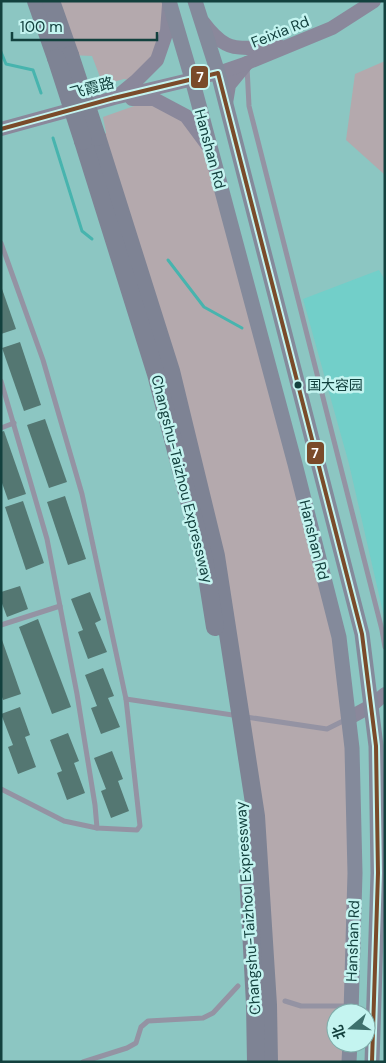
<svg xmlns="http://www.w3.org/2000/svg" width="386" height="1063" font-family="'DM Sans','Noto Sans SC',sans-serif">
	<rect width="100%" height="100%" fill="#8cc6c2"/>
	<path fill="#72cfc9" d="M379 270 385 280V621L349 464 303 299Z"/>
	<g fill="#b4a9ad">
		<path d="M51 1H169L167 31 136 81 124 79 103 85 92 56 70 55Z"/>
		<path d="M385 61V175L346 140 355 74Z"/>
		<path d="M154 99 186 116 210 147 295 464 349 718 351 1013H336V1043H350L349 1062H269L256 816 216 556 97 137 106 133 103 117Z"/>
	</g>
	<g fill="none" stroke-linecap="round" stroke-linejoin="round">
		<g stroke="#47b4ae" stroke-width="3">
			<path d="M1 52 6 64 33 70 41 93"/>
			<path d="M53 138 82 231 92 239"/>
			<path d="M168 260 204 307 242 328"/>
		</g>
	</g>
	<g fill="#547772">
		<path d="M1 286 16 329 1 334Z"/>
		<path d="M20 342 41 405 24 411 2 348Z"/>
		<path d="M45 419 67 482 49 488 27 425Z"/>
		<path d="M4 431 26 494 8 500 1 480V432Z"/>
		<path d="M65 496 86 559 68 565 47 502Z"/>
		<path d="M23 501 44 563 26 570 5 507Z"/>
		<path d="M20 586 28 609 7 617 1 601V592Z"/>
		<path d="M90 592 101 620 95 623 107 652 88 659 78 632 83 630 71 599Z"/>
		<path d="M38 619 71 707 52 714 19 627Z"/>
		<path d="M1 637 21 694 3 700 1 694Z"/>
		<path d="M103 668 114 696 108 698 120 727 101 734 91 708 97 706 85 675Z"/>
		<path d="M20 707 30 735 25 737 36 767 18 774 8 747 13 745 1 714Z"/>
		<path d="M68 733 79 761 74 763 85 793 67 800 57 773 62 771 50 740Z"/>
		<path d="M112 751 123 779 118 781 129 811 111 818 101 791 106 789 94 758Z"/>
	</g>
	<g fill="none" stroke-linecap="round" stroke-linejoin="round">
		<g stroke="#9493a3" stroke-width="5">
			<path d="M247 67 249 106 382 630 385 647"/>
			<path d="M1 243 43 360 82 494 126 699 140 826 137 830 97 828 64 821 1 789"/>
			<path d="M1 381 47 539 77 694 95 805 97 828"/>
			<path d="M1 428 14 423"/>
			<path d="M1 625 60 606"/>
			<path d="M126 699 327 729 347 719"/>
			<path d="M285 1001 301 1006H350"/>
			<path d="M83 1062 127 1048 136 1043 141 1027 148 1021 203 1018 213 1013 238 986"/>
		</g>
		<g stroke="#8a889b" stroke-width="14">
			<path d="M203 22C209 30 216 39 226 44 238 51 265 47 279 46"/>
			<path d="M119 95 136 81 157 60 167 31 169 5"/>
			<path d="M132 99H154L186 116 209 147"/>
			<path d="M226 103 229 85 247 63"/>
			<path d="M1 129 114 98 218 73 247 63 332 28 374 1"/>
			<path d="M349 718 371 706 385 694"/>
		</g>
		<g stroke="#848a9b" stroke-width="15">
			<path d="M169 1 192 79 295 464 339 637 352 748 355 873 351 1013"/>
			<path d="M195 1 218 73 362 634 376 746 378 873 372 1062"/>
			<path d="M349 1062 350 1043"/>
		</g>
		<g stroke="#7e8394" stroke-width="18">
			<path d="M36 1 56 58"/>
			<path d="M51 1 70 55"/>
			<path d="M97 137 171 371 216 556 256 816 268 1005 269 1062"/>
			<path d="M83 141 156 374 204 558 215 627"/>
			<path d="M248 873 255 1004 256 1062"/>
		</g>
		<g stroke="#7e8394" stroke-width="18">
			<path d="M70 55 97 137"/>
			<path d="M56 58 83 141"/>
		</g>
		<g stroke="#c4f4f0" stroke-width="8">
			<path id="bus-1" d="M1 129 114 98 218 73 362 634 376 746 378 873 372 1062"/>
		</g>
		<use href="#bus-1" stroke="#7a4b2a" stroke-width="4"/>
	</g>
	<circle fill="#13413e" stroke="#c4f4f0" stroke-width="2" cx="298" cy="385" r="4.5"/>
	<g text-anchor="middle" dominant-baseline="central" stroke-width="5" stroke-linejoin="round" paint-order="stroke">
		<g font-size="14" fill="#13413e" stroke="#c4f4f0" text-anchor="start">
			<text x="307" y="385">国大容园</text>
		</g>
		<g font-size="15" fill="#13413e" stroke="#c4f4f0">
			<text transform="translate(280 32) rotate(-22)">Feixia Rd</text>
			<text transform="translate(92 88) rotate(-15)">飞霞路</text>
			<text transform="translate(210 149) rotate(75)">Hanshan Rd</text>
			<text transform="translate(182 479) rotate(76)">Changshu-Taizhou Expressway</text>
			<text transform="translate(314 540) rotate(76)">Hanshan Rd</text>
			<text transform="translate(248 908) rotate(-94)">Changshu-Taizhou Expressway</text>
			<text transform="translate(353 941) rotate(-88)">Hanshan Rd</text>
		</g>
	</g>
	<g stroke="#c4f4f0" stroke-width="2">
		<rect x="190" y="65" width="19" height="24" rx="5" fill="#7a4b2a"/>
		<rect x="306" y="441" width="19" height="24" rx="5" fill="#7a4b2a"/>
	</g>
	<g font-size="14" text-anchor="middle" font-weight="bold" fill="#fff">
		<text x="200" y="82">7</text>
		<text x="315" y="458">7</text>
	</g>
	<rect width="386" height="1063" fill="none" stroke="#13413e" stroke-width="5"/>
	<g transform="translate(351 1028) rotate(251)"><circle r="24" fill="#c4f4f0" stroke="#7daca9"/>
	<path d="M0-4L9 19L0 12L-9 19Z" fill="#3d706c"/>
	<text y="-8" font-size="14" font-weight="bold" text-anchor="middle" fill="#13413e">北</text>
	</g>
	<path d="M12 32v8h145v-8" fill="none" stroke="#13413e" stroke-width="2.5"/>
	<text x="20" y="32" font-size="15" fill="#13413e" stroke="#c4f4f0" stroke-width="4" paint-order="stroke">100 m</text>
</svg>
